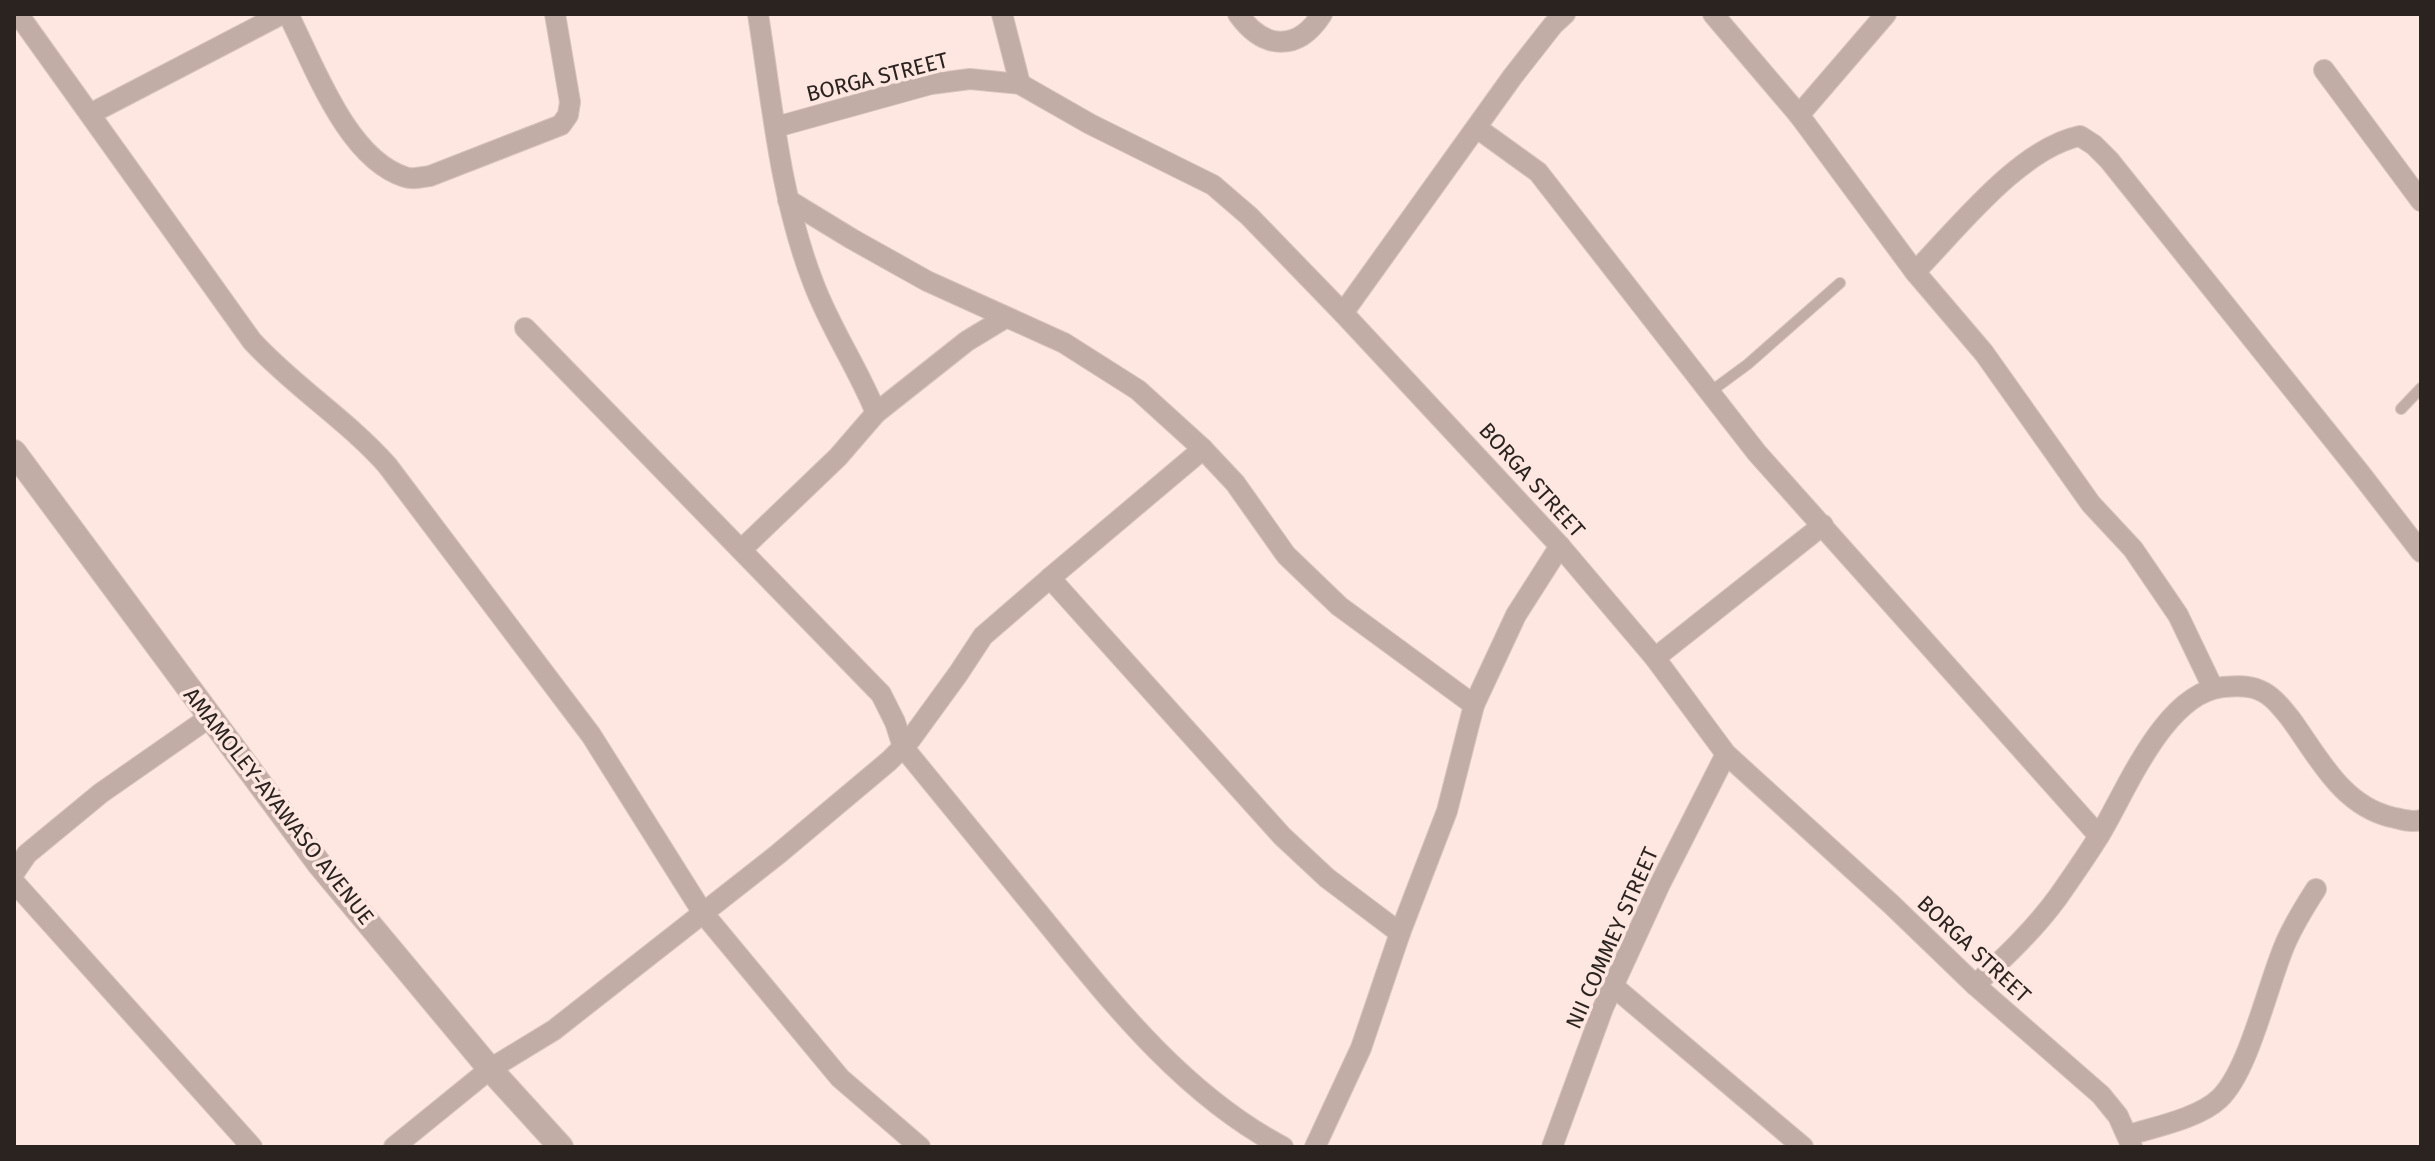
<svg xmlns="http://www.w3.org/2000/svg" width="2435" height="1161" font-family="'Fira Sans',sans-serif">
	<rect width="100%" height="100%" fill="#fee7e0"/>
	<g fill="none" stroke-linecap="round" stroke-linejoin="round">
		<g stroke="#d8c4bd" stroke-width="12">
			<g id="service">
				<path d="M1710 392 1748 364 1840 283"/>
				<path d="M2401 409 2421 388"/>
			</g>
		</g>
		<g stroke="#d8c4bd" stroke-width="22">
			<g id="minor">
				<path d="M18 14 252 341C293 386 346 419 387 465L591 735 703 913 840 1078 920 1147"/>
				<path d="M288 14C314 65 347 159 405 177 413 180 422 177 430 176L561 125 568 115 570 102 555 14"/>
				<path d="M758 14C772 103 780 197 813 282 830 328 858 368 876 413"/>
				<path d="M1002 14 1020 84"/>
				<path d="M1238 14C1263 49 1297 53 1322 14"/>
				<path d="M1713 14 1799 115 1915 272 1984 353 2091 504 2133 549 2178 615 2213 688"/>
				<path d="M2324 70 2421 201"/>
				<path d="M90 114 282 14"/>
				<path d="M1799 115 1886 14"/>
				<path d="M776 127 931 84 970 79 1020 84 1090 124 1213 185 1249 216 1343 313 1560 546 1655 658 1726 754 1891 904 1975 985 2101 1095 2118 1116 2132 1147"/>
				<path d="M1477 128 1538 172 1757 453 2099 836"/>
				<path d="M788 200 852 239 927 281 1064 343 1138 390 1203 449 1235 483 1286 555 1339 606 1474 705"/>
				<path d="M1915 272C1958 228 2020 148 2080 136L2094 145 2109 160 2360 473 2421 552"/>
				<path d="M1343 313 1513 76 1553 25 1565 14"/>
				<path d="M525 328 881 694 895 722 903 747C949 803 995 860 1042 917 1111 1002 1184 1095 1283 1147"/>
				<path d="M741 550 838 457 876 413 967 341 1005 318"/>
				<path d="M1050 578 1203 449"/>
				<path d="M1655 658 1823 525"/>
				<path d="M14 873 27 854 101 793 210 717"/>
				<path d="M14 882 252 1147"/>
				<path d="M1975 985C2005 957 2034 930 2058 897 2072 877 2086 857 2099 836 2126 792 2164 693 2223 687 2234 686 2248 685 2259 690 2272 695 2281 707 2290 718 2318 756 2341 805 2391 817 2401 819 2411 823 2421 820"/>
				<path d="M1613 986 1803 1147"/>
				<path d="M2129 1135C2155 1127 2199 1118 2219 1099 2249 1072 2268 982 2286 942 2294 924 2305 906 2316 889"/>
				<path d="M394 1147 490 1069 554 1030 777 855 889 761 910 740 958 674 983 636 1050 578 1282 836 1327 878 1400 933"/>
				<path d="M1315 1147 1361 1048 1400 933 1447 811 1474 705 1516 615 1560 546"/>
				<path d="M1552 1147 1603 1008 1660 884 1726 754"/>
			</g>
		</g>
		<g stroke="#d8c4bd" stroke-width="26">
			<path id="tertiary" d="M14 452 320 865 490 1069 561 1147"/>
		</g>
		<use href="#service" stroke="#c1ada6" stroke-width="10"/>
		<use href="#minor" stroke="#c1ada6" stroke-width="20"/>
		<use href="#tertiary" stroke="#c1ada6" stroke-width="24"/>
	</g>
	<g text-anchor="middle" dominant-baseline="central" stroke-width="7" stroke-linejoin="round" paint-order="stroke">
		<g font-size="22" fill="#2b2320" stroke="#fee7e0">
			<text transform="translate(877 77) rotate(-14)">BORGA STREET</text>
			<text transform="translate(1532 480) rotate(48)">BORGA STREET</text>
			<text transform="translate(279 806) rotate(52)">AMAMOLEY-AYAWASO AVENUE</text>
			<text transform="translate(1612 938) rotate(-66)">NII COMMEY STREET</text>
			<text transform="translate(1974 949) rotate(43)">BORGA STREET</text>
		</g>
	</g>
	<rect width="2435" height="1161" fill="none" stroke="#2b2320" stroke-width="32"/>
</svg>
